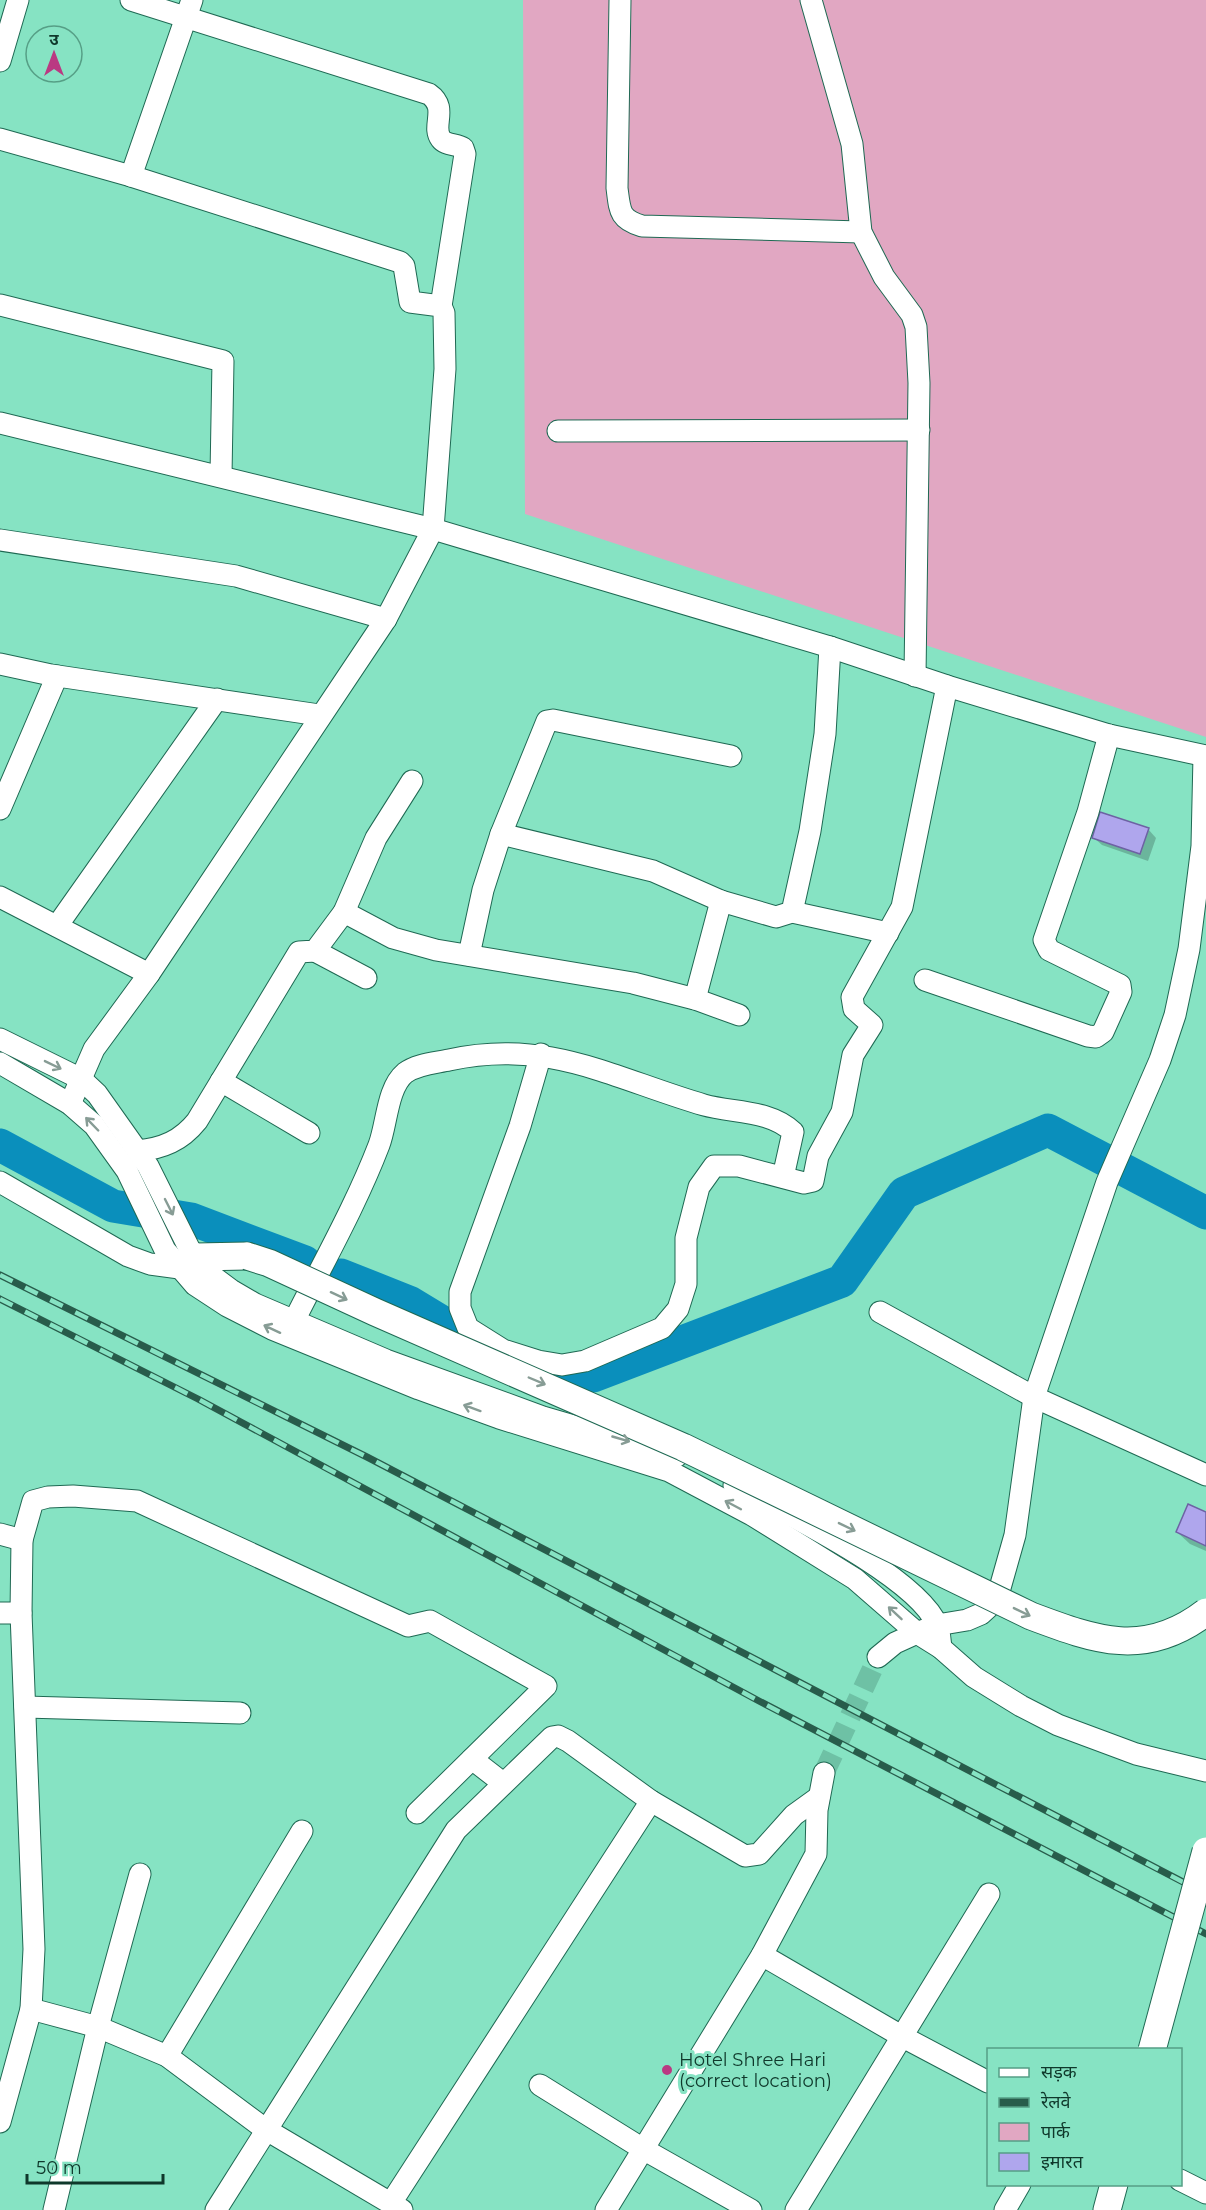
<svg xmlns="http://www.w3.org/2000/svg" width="1206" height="2210" font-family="Montserrat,'Noto Sans Devanagari',sans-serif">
	<rect width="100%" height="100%" fill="#86e3c3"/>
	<path fill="#e1a7c2" d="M523 0H1206V737L525 514Z"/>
	<g fill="#0003">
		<path d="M1148 829 1156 838 1148 861 1102 845 1093 837Z"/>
		<path d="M1206 1513V1551L1190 1544 1177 1532Z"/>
	</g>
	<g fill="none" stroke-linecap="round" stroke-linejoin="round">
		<g stroke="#0a8fbc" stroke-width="33">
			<path d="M0 1145 113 1206 191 1219 305 1262"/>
			<path d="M341 1275 409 1302 515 1366 593 1376 842 1281 904 1193 1048 1130 1206 1213"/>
		</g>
	</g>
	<g fill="#afa6ed" stroke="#6d62a3" stroke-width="1.5">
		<path d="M1100 812 1149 828 1140 854 1092 838Z"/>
		<path d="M1188 1504 1206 1512V1546L1176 1532Z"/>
	</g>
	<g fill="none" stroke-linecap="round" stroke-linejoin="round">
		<path stroke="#6ec1a5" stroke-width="21" stroke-dasharray="21 10" stroke-linecap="butt" d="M824 1773 878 1657"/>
		<g stroke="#1f6953" stroke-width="23">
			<g id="minor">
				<path d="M131 0 429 94C449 108 431 126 441 139 445 145 457 144 463 148L465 154 441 306"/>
				<path d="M620 0 617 188C620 211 619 219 642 226L861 232"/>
				<path d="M811 0 852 144 861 232 884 277 912 315 916 327 919 383 915 676"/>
				<path d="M0 61 18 0"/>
				<path d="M0 139 131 176 400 262 404 266 410 302 441 306 444 313 445 369 433 529 386 619 149 974 94 1049 70 1104"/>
				<path d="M131 176 192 0"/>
				<path d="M0 305 223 361 221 475"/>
				<path d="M0 423 433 529 830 647 947 686 1109 735 1206 756"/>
				<path d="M558 431 919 430"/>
				<path d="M0 540 236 576 386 619"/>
				<path d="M0 664 51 675 319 715"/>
				<path d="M0 809 57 676"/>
				<path d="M501 834 653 871 721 901 776 917 792 912 810 831 825 734 830 647"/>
				<path d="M0 897 149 974"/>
				<path d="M344 912 393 938 436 950 633 983 695 999 739 1015"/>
				<path d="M792 912 888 933"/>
				<path d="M57 926 217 699"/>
				<path d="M315 951 366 978"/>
				<path d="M469 955 483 890 501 834 547 721 553 720 731 756"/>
				<path d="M925 980 1088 1036 1096 1037 1103 1032 1121 992 1120 985 1049 950 1044 940 1088 812 1109 735"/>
				<path d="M695 999 721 901"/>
				<path d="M0 1039 81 1079 97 1094 148 1166 189 1248 207 1272 231 1290 255 1304 386 1360 543 1417 677 1456"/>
				<path d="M541 1054 520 1126 460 1292V1308L468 1328 503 1350 538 1361 562 1365 585 1361 662 1328 678 1309 686 1284V1238L699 1187 714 1166H739L804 1183 813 1181 818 1156 842 1112 853 1055 872 1025 854 1009 852 997 902 907 947 686"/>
				<path d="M0 1063 70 1104 94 1125 127 1171 165 1250 195 1285 227 1306 272 1329 419 1389 499 1418 669 1471 752 1515 855 1579 917 1633 941 1648 974 1677 1021 1706 1058 1725 1136 1754 1206 1771"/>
				<path d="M221 1081 309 1133"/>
				<path d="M138 1151C163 1148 181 1141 197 1121L299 952 315 951 344 912 376 838 412 781"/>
				<path d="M0 1182 128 1256 150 1264 187 1269"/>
				<path d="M880 1312 1034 1397 1206 1475"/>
				<path d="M294 1321C323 1263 356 1205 379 1145 387 1124 387 1088 405 1073 417 1064 435 1063 449 1060 548 1038 612 1078 704 1105 733 1113 771 1110 793 1132L783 1177"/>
				<path d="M734 1485C781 1511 918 1577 937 1625 940 1632 940 1641 941 1648"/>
				<path d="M0 1534 22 1540"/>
				<path d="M0 1613H21"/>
				<path d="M878 1657 895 1643 917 1633 937 1625 967 1620 981 1614 992 1604 1000 1588 1015 1535 1034 1397 1107 1182 1160 1060 1175 1015 1189 949 1202 846 1204 756"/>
				<path d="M25 1707 240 1713"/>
				<path d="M472 1759 503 1783"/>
				<path d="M762 1955 903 2037 988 2082"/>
				<path d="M31 2009 98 2027 167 2056 265 2129 402 2210"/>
				<path d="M167 2056 302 1831"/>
				<path d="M540 2085 643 2149 751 2210"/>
				<path d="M0 2122 31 2009 34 1949 21 1613 22 1540 33 1501 48 1497 73 1496 137 1501 408 1626 430 1621 546 1686 417 1813"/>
				<path d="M1180 2180 1206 2193"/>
				<path d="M391 2203 651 1801"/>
				<path d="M54 2210 98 2027 140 1874"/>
				<path d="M216 2210 456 1830 552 1737 558 1736 568 1741 651 1801 745 1856 759 1854 794 1815 819 1797"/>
				<path d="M606 2210 762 1955 816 1854 817 1810 824 1773"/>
				<path d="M796 2210 989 1894"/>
				<path d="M1005 2210 1020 2184"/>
			</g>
		</g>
		<g stroke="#1f6953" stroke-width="29">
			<g id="major">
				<path d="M196 1257 247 1256"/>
				<path d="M1107 2210 1114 2184"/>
			</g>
		</g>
		<use href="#minor" stroke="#fff" stroke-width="21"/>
		<use href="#major" stroke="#fff" stroke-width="27"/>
		<g stroke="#285c4b" stroke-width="7">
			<g id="rail">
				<path d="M0 1275 367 1457 1206 1894"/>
				<path d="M0 1299 198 1399 759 1701 1206 1934"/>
			</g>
		</g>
		<use href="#rail" stroke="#86e3c3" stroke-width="4.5" stroke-dasharray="14" stroke-linecap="butt"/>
		<g stroke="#1f6953" stroke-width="29" stroke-linecap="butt">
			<g id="major-bridge">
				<path d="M247 1256 269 1263 375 1312 683 1447 1031 1616C1095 1640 1145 1659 1206 1612"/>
				<path d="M1152 2050 1206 1851"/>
			</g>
		</g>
		<use href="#major-bridge" stroke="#fff" stroke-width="27"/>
	</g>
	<defs><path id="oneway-shaft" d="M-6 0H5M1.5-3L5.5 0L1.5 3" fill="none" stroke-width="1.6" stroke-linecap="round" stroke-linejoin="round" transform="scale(1.5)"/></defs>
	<g stroke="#879c95">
		<use href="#oneway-shaft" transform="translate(53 1065) rotate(26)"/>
		<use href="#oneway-shaft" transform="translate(92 1124) rotate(-134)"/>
		<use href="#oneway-shaft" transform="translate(169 1207) rotate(63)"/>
		<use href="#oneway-shaft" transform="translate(339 1296) rotate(25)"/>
		<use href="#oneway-shaft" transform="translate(272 1329) rotate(-155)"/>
		<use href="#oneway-shaft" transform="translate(537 1381) rotate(23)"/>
		<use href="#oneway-shaft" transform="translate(472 1408) rotate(-160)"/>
		<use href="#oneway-shaft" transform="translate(621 1439) rotate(16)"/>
		<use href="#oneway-shaft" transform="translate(733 1505) rotate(-152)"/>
		<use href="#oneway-shaft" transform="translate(847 1527) rotate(26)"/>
		<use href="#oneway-shaft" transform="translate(1022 1612) rotate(26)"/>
		<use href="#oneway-shaft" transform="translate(895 1613) rotate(-137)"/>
	</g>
	<circle fill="#ba3982" stroke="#86e3c3" stroke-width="2" cx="667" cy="2070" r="6"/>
	<g text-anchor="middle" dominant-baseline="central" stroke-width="6" stroke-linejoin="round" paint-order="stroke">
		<g font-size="18" fill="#0f382b" stroke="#86e3c3" text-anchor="start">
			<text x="679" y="2060">Hotel Shree Hari<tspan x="679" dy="21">(correct location)</tspan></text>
		</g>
	</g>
	<rect x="987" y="2048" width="195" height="138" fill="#86e3c3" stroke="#569f86" stroke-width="1.5"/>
	<rect x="999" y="2068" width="30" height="9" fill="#ffffff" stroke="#569f86" stroke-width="1.5"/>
	<text x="1041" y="2078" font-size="18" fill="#0f382b">सड़क</text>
	<rect x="999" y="2098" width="30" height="9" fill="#285c4b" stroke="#569f86" stroke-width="1.5"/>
	<text x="1041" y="2108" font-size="18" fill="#0f382b">रेलवे</text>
	<rect x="999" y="2123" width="30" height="18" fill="#e1a7c2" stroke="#569f86" stroke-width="1.5"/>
	<text x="1041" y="2138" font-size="18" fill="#0f382b">पार्क</text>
	<rect x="999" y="2153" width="30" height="18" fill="#afa6ed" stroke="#569f86" stroke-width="1.5"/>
	<text x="1041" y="2168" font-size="18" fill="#0f382b">इमारत</text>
	<g transform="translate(54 54)"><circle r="28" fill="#86e3c3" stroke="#569f86" stroke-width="1.5"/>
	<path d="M0-4.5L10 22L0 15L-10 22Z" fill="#ba3982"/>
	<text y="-9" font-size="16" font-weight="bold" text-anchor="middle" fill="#0f382b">उ</text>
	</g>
	<path d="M27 2174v9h136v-9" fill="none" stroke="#0f382b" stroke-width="3"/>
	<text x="36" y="2174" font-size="18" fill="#0f382b" stroke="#86e3c3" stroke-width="4.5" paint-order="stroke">50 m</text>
</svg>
